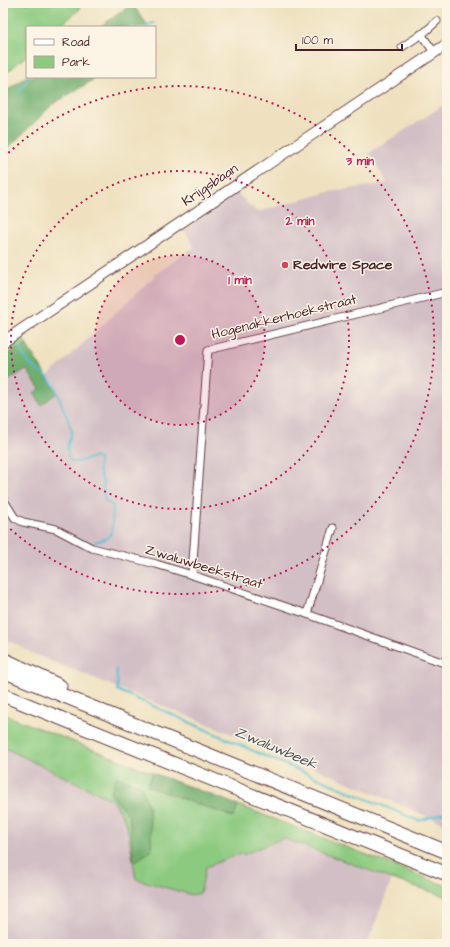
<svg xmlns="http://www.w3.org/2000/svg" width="450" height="947" font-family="'Architects Daughter',sans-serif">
	<rect width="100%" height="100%" fill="#fcf5e5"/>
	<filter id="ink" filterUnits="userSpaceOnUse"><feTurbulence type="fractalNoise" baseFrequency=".025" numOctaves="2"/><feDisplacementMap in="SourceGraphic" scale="8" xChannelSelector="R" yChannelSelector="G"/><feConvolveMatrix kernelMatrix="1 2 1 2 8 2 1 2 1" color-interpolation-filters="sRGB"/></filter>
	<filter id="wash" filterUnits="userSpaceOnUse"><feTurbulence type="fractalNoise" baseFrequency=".012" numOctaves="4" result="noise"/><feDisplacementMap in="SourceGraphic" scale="16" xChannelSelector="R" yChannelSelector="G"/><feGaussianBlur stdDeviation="0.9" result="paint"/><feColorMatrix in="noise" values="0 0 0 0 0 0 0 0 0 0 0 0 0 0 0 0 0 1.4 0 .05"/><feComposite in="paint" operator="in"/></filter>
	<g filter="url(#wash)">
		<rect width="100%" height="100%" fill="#efe1c0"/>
		<g fill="#d2bec5">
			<path d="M447 103V825L299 761 34 654 3 638V384L26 369 40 389 35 394 41 404 57 393 47 377 160 271 194 247 184 230 236 192 257 212 329 192 387 183 369 153Z"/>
			<path d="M3 747 114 801 127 825 136 879 193 895 200 892 206 867 236 855 245 854 283 838 392 879 367 944H3Z"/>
		</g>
		<g fill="#8cca80" stroke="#6b7456">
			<path d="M3 3H76L81 8 59 27H27V55L3 76Z"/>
			<path d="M22 336 26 344 3 358V349Z"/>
			<path d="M3 714 153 773 147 786 233 817 238 805 447 886V897L392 879 283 838 245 854 236 855 206 867 200 893 192 895 136 879 127 825 114 801 3 747Z"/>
		</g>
		<g fill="#71ae6e" stroke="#5e664c">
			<path d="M132 4 149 27H99L101 26Z"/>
			<path d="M27 76 98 77 53 104 3 153V93Z"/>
			<path d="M3 284 7 332 3 334Z"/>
			<path d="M26 344 57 393 41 405 34 393 40 389 26 369 3 384V358Z"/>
			<path d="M153 773 238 805 234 817 147 786Z"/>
			<path d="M117 776 141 786 149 808 152 850 134 862 129 815 110 793Z"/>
		</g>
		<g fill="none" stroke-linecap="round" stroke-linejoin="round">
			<g stroke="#52bccf" stroke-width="2">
				<path d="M306 4 307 3"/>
				<path d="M130 27H134"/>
				<path d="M144 27 154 23"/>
				<path d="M19 92C23 87 24 81 30 77"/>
				<path d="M3 98 6 97"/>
				<path d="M3 128 8 133 3 144"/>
				<path d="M3 325 4 326"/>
				<path d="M19 348 29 363 37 370 47 376 56 389 72 431 67 447 69 459 73 462H77L94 457 99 459V471L103 483 104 499 106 502 113 506 112 531 108 538 95 542"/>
				<path d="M116 669C116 677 119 682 117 690L265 756 419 821 447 812"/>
			</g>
		</g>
	</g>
	<g filter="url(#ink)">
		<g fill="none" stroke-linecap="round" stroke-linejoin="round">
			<g stroke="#633c41" stroke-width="9">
				<g id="minor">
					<path d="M421 34 434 52"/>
					<path d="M402 47 425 32 437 21"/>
					<path d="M3 499 15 518 23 522 56 529 92 548 156 564 192 575 307 614 447 664"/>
					<path d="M192 575 208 350 447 292"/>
					<path d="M307 614 333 528"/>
				</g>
			</g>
			<g stroke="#633c41" stroke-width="12">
				<path id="secondary" d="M3 342 447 44"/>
			</g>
			<g stroke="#633c41" stroke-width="15">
				<g id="motorway">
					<path d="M3 659 60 686"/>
					<path d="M3 671 447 852"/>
					<path d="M3 695 447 874"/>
				</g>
			</g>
			<use href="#minor" stroke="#fff" stroke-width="7"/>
			<use href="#secondary" stroke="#fff" stroke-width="10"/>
			<use href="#motorway" stroke="#fff" stroke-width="13"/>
		</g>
	</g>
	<circle cx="180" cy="340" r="85" fill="#c2185b" fill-opacity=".12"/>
	<g fill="none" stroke="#c2185b" stroke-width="2" stroke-dasharray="2 4">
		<circle cx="180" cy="340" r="85"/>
		<circle cx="180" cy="340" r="169"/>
		<path d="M4 157A254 254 0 1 1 4 523"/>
	</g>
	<circle fill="#d1495b" stroke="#fcf5e5" stroke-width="1.5" cx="285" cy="265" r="4"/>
	<g text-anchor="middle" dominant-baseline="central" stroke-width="3" stroke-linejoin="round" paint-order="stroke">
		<g font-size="14" fill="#4a1f2b" stroke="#fcf5e5">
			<text transform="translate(210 185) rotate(-34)">Krijgsbaan</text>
			<text transform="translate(284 317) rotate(-14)">Hogenakkerhoekstraat</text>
			<text transform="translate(204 567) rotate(17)">Zwaluwbeekstraat</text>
		</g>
		<g font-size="14" font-weight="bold" fill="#4a1f2b" stroke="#fcf5e5" text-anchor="start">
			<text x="293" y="265">Redwire Space</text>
		</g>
		<g font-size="15" font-style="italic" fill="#4d5664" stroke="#fcf5e5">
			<text transform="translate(276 748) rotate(23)">Zwaluwbeek</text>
		</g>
	</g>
	<circle cx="180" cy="340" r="6" fill="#c2185b" stroke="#fcf5e5" stroke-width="2"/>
	<g font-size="12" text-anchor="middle" font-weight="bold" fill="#c2185b" stroke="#fcf5e5" stroke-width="3" stroke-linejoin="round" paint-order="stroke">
		<text x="360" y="165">3 min</text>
		<text x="300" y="225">2 min</text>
		<text x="240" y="284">1 min</text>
	</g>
	<rect width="450" height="947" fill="none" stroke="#fcf5e5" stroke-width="16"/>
	<rect x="26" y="26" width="130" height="52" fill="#fcf5e5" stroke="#b59f9b"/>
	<rect x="34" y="39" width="20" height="6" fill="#ffffff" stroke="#b59f9b"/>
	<text x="62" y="46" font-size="12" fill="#4a1f2b">Road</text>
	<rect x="34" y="56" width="20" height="12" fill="#8cca80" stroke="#b59f9b"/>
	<text x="62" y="66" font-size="12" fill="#4a1f2b">Park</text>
	<path d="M296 44v6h106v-6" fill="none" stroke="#4a1f2b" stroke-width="2"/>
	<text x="302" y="44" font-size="12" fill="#4a1f2b" stroke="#fcf5e5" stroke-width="3" paint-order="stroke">100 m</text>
</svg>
